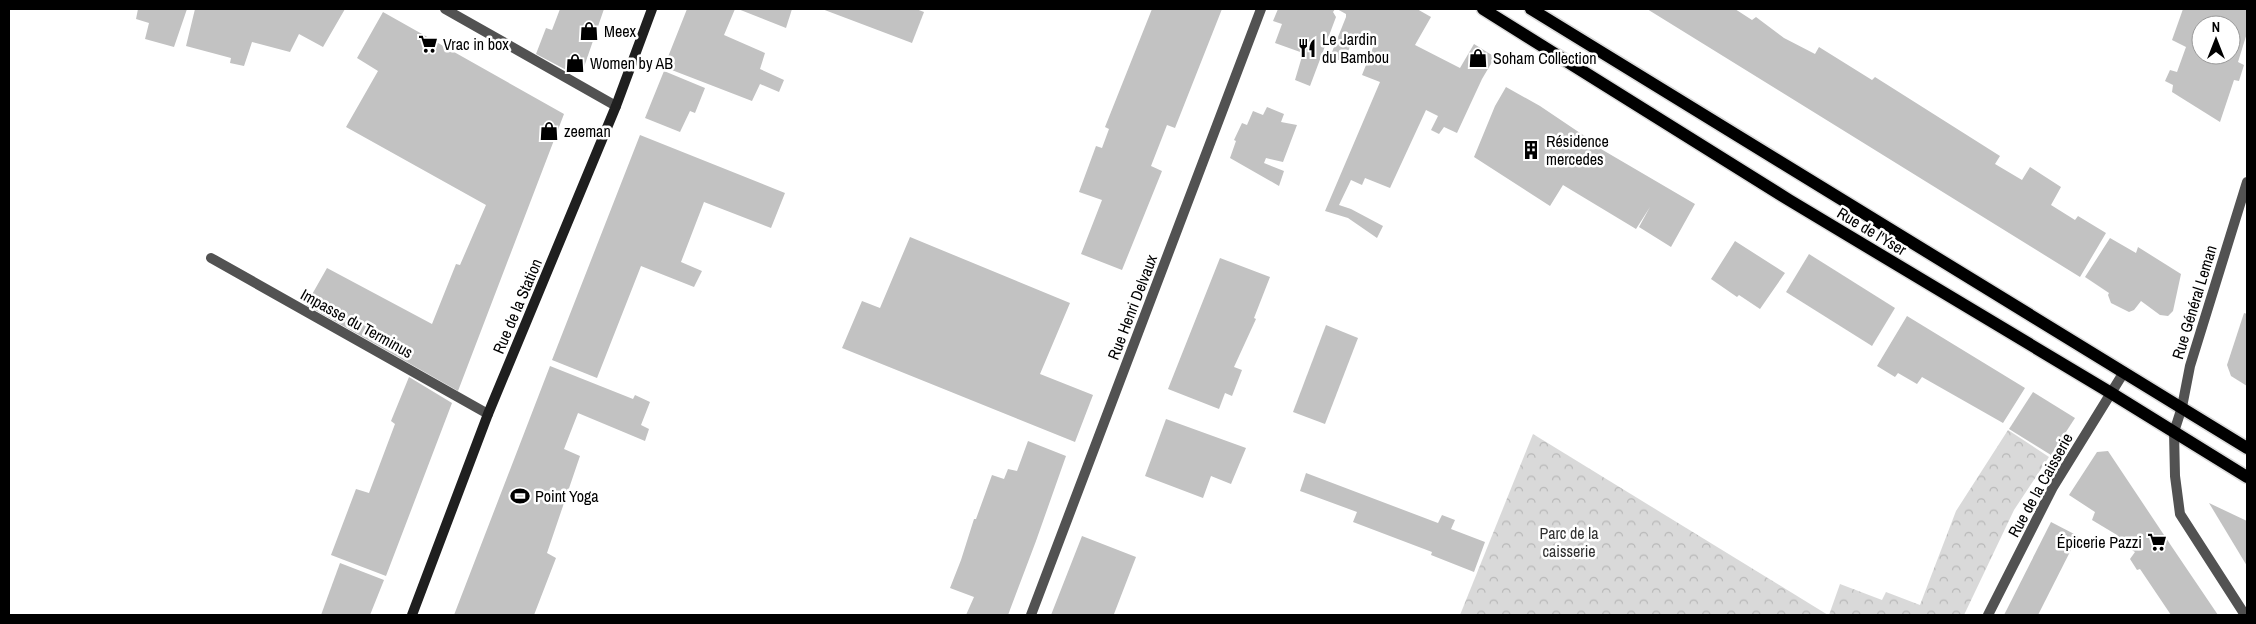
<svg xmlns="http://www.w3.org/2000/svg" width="2256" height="624" font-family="'Archivo Narrow',sans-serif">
	<defs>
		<pattern id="forest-crowns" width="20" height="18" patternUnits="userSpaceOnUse" patternTransform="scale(1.25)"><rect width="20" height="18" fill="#d9d9d9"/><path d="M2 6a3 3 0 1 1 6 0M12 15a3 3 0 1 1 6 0" fill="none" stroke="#b8b8b8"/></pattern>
	</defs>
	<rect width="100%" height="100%" fill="#fff"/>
	<g fill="url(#forest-crowns)">
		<path d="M2008 430 2049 457 2014 510 1964 615H1829L1840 584 1882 600 1886 592 1920 605 1956 511Z"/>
		<path d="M1533 434 1828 615H1460Z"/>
	</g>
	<g fill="#c2c2c2" fill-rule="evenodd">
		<path d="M138 9H187L174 47 145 39 149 23 136 19Z"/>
		<path d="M195 9H345L323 47 299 34 290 52 252 42 244 66 230 63 231 58 186 46Z"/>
		<path d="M560 9H604L584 67 572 73 536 54 546 28 552 30Z"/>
		<path d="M687 9H735L724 35 765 53 760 69 784 80 779 92 760 84 752 101 664 67Z"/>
		<path d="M738 9H792L786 28Z"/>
		<path d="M822 9H916L924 12 912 43Z"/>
		<path d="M1152 9H1222L1175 128 1167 125 1151 166 1162 171 1122 270 1081 254 1102 200 1079 192 1096 146 1102 148 1109 129 1105 127Z"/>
		<path d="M1278 9H1335L1333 12 1336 17 1310 86 1295 80 1303 53 1275 43 1282 24 1273 21Z"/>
		<path d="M1337 9H1417L1431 17 1415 45 1460 68 1474 44 1495 57 1482 79 1457 133 1444 127 1439 134 1431 130 1438 116 1426 110 1390 188 1365 178 1362 185 1351 180 1339 205 1351 209 1383 226 1377 238 1348 218 1325 211 1380 82 1362 75 1374 45 1354 36 1344 62 1330 57 1346 17V14Z"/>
		<path d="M1647 9H1735L1752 20 1756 17 1784 38 1815 54 1819 47 1872 80 1875 77 2000 156 1995 164 2022 180 2030 167 2061 187 2051 205 2075 220 2078 216 2106 233 2080 277Z"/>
		<path d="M2183 9H2247V33L2238 62 2244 65 2239 81 2234 80 2220 122 2172 92 2173 85 2165 81 2170 70 2177 72 2186 47 2172 40ZM2201 25H2231V55H2201Z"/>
		<path d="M383 12 564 114 458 391 306 305 327 268 432 324 456 264 460 265 486 205 346 127 378 71 357 58Z"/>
		<path d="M664 71 705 88 695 113 690 111 680 132 645 118Z"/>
		<path d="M1506 87 1540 106 1586 137 1589 142 1695 204 1671 247 1639 227 1650 207 1636 229 1563 185 1550 206 1474 157 1495 106Z"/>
		<path d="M1267 107 1284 114 1281 122 1297 125 1283 162 1266 158 1264 163 1284 171 1279 186 1230 158 1236 141 1234 140 1242 123 1247 125 1253 111 1263 115Z"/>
		<path d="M640 135 785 193 771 228 704 202 681 262 702 271 694 287 641 266 597 378 552 360Z"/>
		<path d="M910 237 1070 303 1040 374 1093 395 1075 442 842 348 862 301 880 308Z"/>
		<path d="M2110 238 2136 253 2138 247 2181 274 2173 311 2168 316 2160 315 2141 301 2134 310 2129 312 2111 303 2108 295 2109 293 2085 277Z"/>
		<path d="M1735 241 1785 273 1760 309 1739 295 1737 297 1711 279Z"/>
		<path d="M1809 254 1895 308 1872 346 1786 292Z"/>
		<path d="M1220 258 1270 277 1254 318 1256 319 1234 367 1242 370 1232 396 1225 393 1219 409 1168 389Z"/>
		<path d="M2244 313 2247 314V386L2231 376 2227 365Z"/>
		<path d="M1907 316 2025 388 2003 423 1922 377 1917 384 1898 373 1895 377 1877 366Z"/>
		<path d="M1326 325 1358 338 1325 424 1293 412Z"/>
		<path d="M550 366 633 399 635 395 650 402 641 425 649 429 645 441 578 413 564 449 580 456 547 553 556 558 534 615H454Z"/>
		<path d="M409 377 452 403 386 576 331 555 356 489 369 493 395 424 391 421Z"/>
		<path d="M2033 392 2075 418 2051 455 2009 429Z"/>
		<path d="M1166 419 1246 448 1231 484 1211 476 1203 498 1145 476Z"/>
		<path d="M1028 441 1066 456 1036 541 1008 615H966L974 597 950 588 961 560 974 519H976L992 475 1004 479 1008 469 1017 471Z"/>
		<path d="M2108 451 2172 547 2218 615H2171L2140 569 2137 570 2130 559 2135 552 2115 540 2117 535 2092 520 2095 512 2069 495 2097 452Z"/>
		<path d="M1306 473 1438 523 1442 515 1455 520 1451 529 1485 542 1474 572 1431 555 1432 552 1353 522 1357 512 1300 491Z"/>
		<path d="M2209 503 2247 521V566Z"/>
		<path d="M2051 522 2078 536 2038 615H2004Z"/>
		<path d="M1082 536 1136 557 1114 614 1118 615H1051Z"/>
		<path d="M340 563 384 580 370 615H321Z"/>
	</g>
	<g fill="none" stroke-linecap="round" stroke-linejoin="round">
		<g stroke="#dbdbdb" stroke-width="15">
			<g id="primary">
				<path d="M1483 9 1789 200 2111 393 2247 477"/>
				<path d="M1531 9 2247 448"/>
			</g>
		</g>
		<path stroke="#525252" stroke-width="10" d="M211 258 488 414"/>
		<g stroke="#525252" stroke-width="10">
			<path d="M445 9 616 106"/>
			<path d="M1031 615 1261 9"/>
			<path d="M1988 615 2053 487 2124 372"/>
			<path d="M2245 615 2180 514 2175 476 2174 432 2182 407 2190 366 2247 182"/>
		</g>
		<path stroke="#1f1f1f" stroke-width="10" d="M412 615 488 414 616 106 652 9"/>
		<use href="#primary" stroke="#000" stroke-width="12"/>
	</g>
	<defs>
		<g id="shop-bare" transform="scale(1.5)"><path d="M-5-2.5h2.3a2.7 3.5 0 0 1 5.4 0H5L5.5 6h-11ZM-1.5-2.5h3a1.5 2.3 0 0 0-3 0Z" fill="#000" stroke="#fff" stroke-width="2.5" paint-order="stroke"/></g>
		<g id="supermarket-bare" transform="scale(1.5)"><path d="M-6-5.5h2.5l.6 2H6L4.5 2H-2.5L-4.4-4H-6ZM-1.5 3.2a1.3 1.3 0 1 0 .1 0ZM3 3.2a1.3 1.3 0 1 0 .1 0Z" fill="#000" stroke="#fff" stroke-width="2.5" paint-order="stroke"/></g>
		<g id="restaurant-bare" transform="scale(1.5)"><path d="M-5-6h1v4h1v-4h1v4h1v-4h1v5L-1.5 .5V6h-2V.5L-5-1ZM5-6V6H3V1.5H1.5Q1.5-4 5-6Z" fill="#000" stroke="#fff" stroke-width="2.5" paint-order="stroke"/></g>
		<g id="building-bare" transform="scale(1.5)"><path d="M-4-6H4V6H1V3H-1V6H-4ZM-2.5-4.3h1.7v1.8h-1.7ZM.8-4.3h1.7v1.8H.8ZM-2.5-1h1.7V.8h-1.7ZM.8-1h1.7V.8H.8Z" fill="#000" stroke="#fff" stroke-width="2.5" paint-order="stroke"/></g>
		<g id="stadium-bare" transform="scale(1.5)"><path d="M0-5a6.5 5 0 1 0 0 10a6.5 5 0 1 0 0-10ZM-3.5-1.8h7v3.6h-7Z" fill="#000" stroke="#fff" stroke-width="2.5" paint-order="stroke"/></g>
	</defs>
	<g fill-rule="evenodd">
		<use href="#shop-bare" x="589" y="31"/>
		<use href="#supermarket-bare" x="428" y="44"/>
		<use href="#restaurant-bare" x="1307" y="48"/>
		<use href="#shop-bare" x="1478" y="58"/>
		<use href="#shop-bare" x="575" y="63"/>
		<use href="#shop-bare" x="549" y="131"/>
		<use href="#building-bare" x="1531" y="150"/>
		<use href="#stadium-bare" x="520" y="496"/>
		<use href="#supermarket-bare" x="2157" y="542"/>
	</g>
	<g text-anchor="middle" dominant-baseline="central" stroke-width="5" stroke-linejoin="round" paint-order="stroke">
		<g font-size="16" fill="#000" stroke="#fff" text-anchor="start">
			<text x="604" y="31">Meex</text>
			<text x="1322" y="39">Le Jardin<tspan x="1322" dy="18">du Bambou</tspan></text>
			<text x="443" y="44">Vrac in box</text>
			<text x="1493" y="58">Soham Collection</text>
			<text x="590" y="63">Women by AB</text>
			<text x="564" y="131">zeeman</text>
			<text x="1546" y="141">Résidence<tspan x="1546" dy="18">mercedes</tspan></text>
			<text x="535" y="496">Point Yoga</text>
			<text x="2142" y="542" text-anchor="end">Épicerie Pazzi</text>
		</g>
		<g font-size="16" fill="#000" stroke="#fff">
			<text transform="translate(1872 231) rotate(31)">Rue de l'Yser</text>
			<text transform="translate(2194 302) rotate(-73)">Rue Général Leman</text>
			<text transform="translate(517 306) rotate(-67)">Rue de la Station</text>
			<text transform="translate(1132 307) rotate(-69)">Rue Henri Delvaux</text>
			<text transform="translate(357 323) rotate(29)">Impasse du Terminus</text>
			<text transform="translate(2040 485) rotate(-61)">Rue de la Caisserie</text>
		</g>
		<g font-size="16" fill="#303030" stroke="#fff">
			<text x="1569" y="533">Parc de la<tspan x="1569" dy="18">caisserie</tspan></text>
		</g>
	</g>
	<rect width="2256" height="624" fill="none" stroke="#000000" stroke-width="20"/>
	<g transform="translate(2216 40)"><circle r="24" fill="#ffffff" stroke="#999999"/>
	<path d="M0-4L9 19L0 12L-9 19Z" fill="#000000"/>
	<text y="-8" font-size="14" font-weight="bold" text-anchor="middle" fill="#000000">N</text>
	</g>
</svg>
